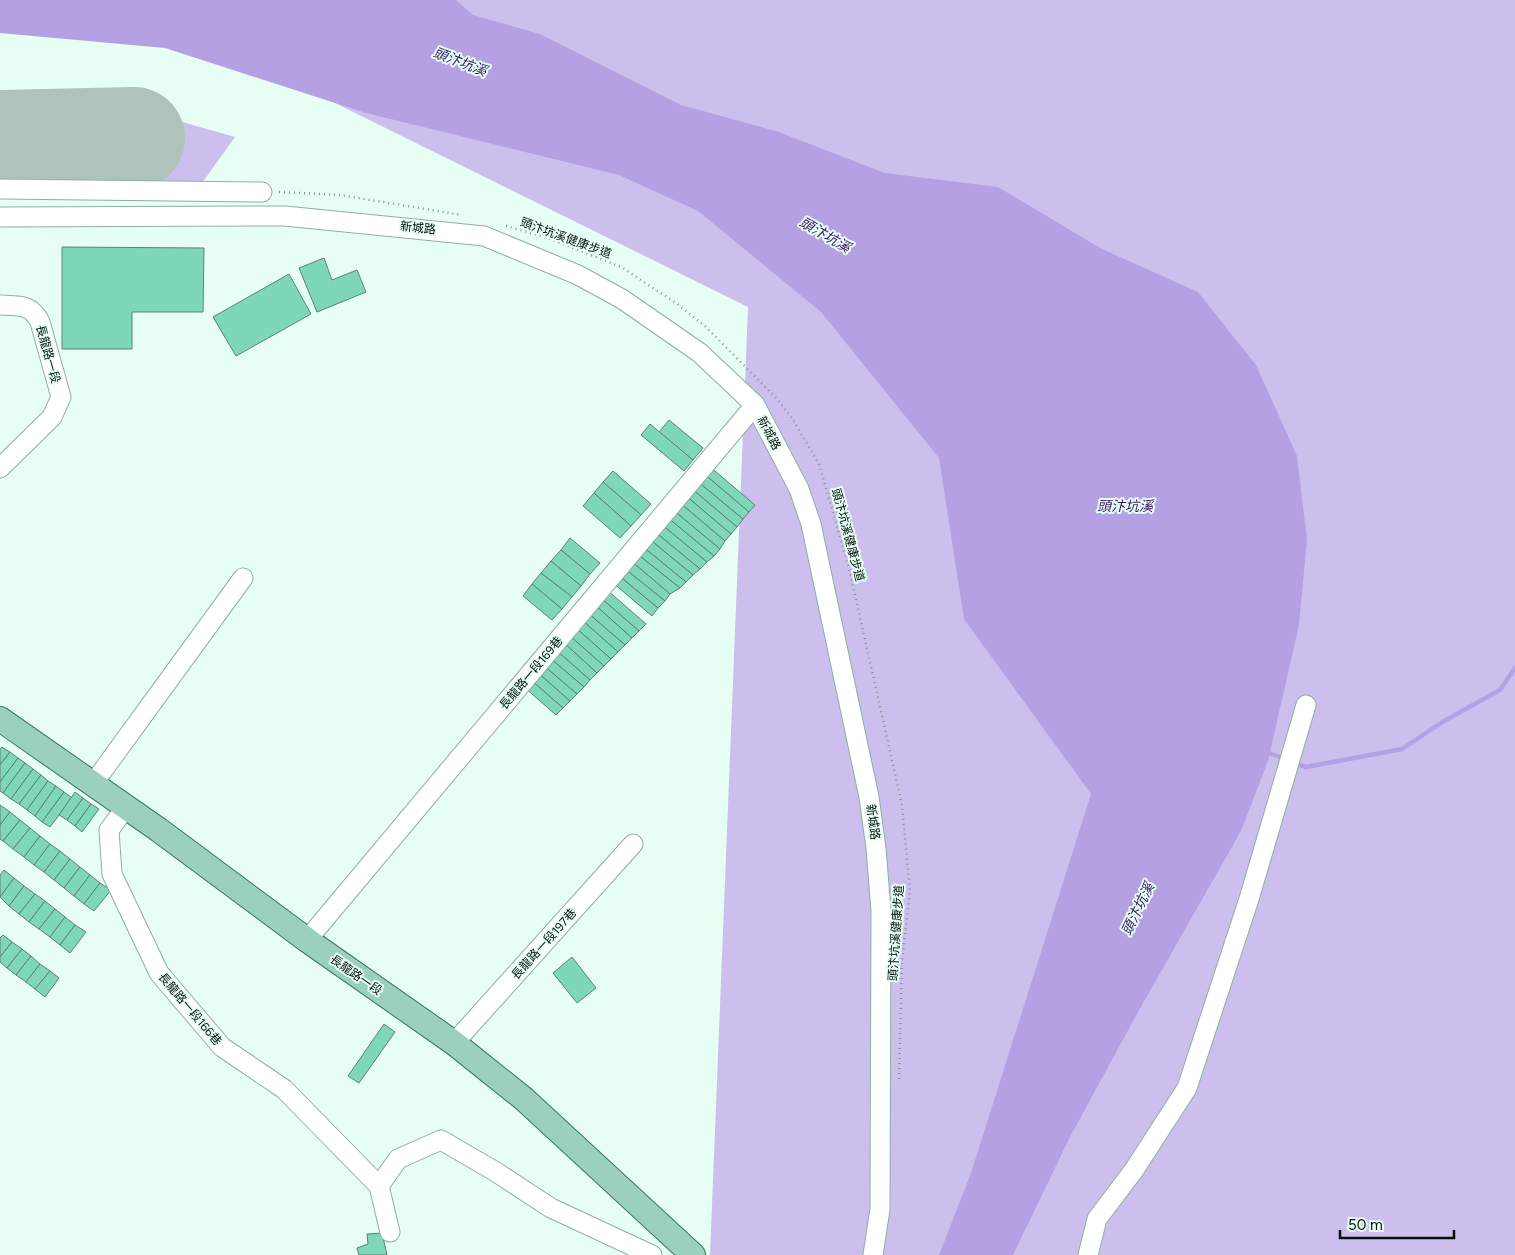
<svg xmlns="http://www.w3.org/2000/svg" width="1515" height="1255" font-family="Figtree,'Noto Sans TC',sans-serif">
	<rect width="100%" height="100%" fill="#e7fef4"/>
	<g fill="#ccbfed">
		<path d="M185 0H1515V1255H710L748 307 183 28Z"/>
		<path d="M0 101 119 104 235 137 202 183 0 187Z"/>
	</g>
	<path fill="#b5a0e4" d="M0 0H456L473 15 540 34 681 105 776 131 885 173 998 187 1102 249 1198 292 1256 365 1297 456 1307 540 1299 625 1268 761 1241 831 1138 1012 1070 1137 1013 1255H939L971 1173 1091 794 964 619 939 458 821 312 698 211 619 175 366 113 165 48 0 33Z"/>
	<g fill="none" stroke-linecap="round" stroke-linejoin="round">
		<g stroke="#b5a0e4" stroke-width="4.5">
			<path d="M1266 752 1285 759"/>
			<path d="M1294 763 1306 767 1402 749 1444 721 1500 690 1515 668"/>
		</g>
		<path stroke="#afc3ba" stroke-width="102" d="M0 141 134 138"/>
	</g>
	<g fill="#7ed7b7" stroke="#5f8174">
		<path d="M62 247 204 248 203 312H132V349H62Z"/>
		<path d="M324 258 332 280 357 270 366 292 317 312 299 268Z"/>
		<path d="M289 274 311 314 236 356 213 317Z"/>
		<path d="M669 420 703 448 693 460 659 432Z"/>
		<path d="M650 424 693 460 684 471 641 435Z"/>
		<path d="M709 466 755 505 749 512 703 473Z"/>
		<path d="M613 471 651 504 641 515 603 482Z"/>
		<path d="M703 473 749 512 743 519 697 481Z"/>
		<path d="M697 481 743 519 737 527 691 488Z"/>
		<path d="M603 482 641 515 631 526 594 493Z"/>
		<path d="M691 488 737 527 731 534 685 495Z"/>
		<path d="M594 493 631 526 620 538 583 506Z"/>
		<path d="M685 495 731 534 725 541 679 502Z"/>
		<path d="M679 502 725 541 720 549 673 510Z"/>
		<path d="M673 510 720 549 714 556 667 517Z"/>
		<path d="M667 517 714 556 707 562 661 524Z"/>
		<path d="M661 524 707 562 700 569 654 531Z"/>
		<path d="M654 531 700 569 693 575 648 538Z"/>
		<path d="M570 538 600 563 590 574 561 550Z"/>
		<path d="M648 538 693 575 686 582 642 546Z"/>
		<path d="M642 546 686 582 680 588 636 553Z"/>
		<path d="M561 550 590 574 581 586 551 561Z"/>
		<path d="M636 553 680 588 670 594 630 560Z"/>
		<path d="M630 560 670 594 665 601 624 568Z"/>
		<path d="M551 561 581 586 572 597 541 573Z"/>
		<path d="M624 568 665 601 658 608 618 575Z"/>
		<path d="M541 573 572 597 562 609 532 584Z"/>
		<path d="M618 575 658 608 652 616 612 582Z"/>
		<path d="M532 584 562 609 552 620 523 596Z"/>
		<path d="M607 590 646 624 639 631 601 598Z"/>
		<path d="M601 598 639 631 632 638 595 605Z"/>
		<path d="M595 605 632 638 625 645 588 613Z"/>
		<path d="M588 613 625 645 618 652 582 620Z"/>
		<path d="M582 620 618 652 611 659 576 628Z"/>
		<path d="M576 628 611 659 604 666 569 635Z"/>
		<path d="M569 635 604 666 597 673 563 642Z"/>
		<path d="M563 642 597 673 590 680 556 650Z"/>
		<path d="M556 650 590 680 584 687 550 658Z"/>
		<path d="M550 658 584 687 577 694 543 665Z"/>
		<path d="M543 665 577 694 570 701 537 672Z"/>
		<path d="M537 672 570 701 563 708 531 680Z"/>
		<path d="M531 680 563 708 556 715 524 687Z"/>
		<path d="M2 747 10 752 0 765V749Z"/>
		<path d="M10 752 18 758 0 782V765Z"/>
		<path d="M18 758 25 763 3 793 0 791V782Z"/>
		<path d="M25 763 33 769 11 799 3 793Z"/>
		<path d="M33 769 41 775 19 804 11 799Z"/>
		<path d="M41 775 48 781 27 810 19 804Z"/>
		<path d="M48 781 56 786 35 816 27 810Z"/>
		<path d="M56 786 64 792 42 822 35 816Z"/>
		<path d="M64 792 72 798 50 827 42 822Z"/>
		<path d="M75 792 83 798 67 820 59 815Z"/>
		<path d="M83 798 91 804 75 826 67 820Z"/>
		<path d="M91 804 99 809 82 832 75 826Z"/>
		<path d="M0 805 10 812 0 825Z"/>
		<path d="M10 812 20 820 3 841 0 839V825Z"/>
		<path d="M20 820 30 828 13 849 3 841Z"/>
		<path d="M30 828 40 836 24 857 13 849Z"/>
		<path d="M40 836 50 844 34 865 24 857Z"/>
		<path d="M50 844 60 851 44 872 34 865Z"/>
		<path d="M60 851 70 859 54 880 44 872Z"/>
		<path d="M70 859 80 867 64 888 54 880Z"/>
		<path d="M80 867 90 875 74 896 64 888Z"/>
		<path d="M4 870 14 878 0 897V875Z"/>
		<path d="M90 875 100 883 84 904 74 896Z"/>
		<path d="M14 878 24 886 9 906 0 897Z"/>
		<path d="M100 883 111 890 94 911 84 904Z"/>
		<path d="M24 886 35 894 19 914 9 906Z"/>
		<path d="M35 894 45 901 29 922 19 914Z"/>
		<path d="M45 901 55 909 39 929 29 922Z"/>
		<path d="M55 909 65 917 50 937 39 929Z"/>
		<path d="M65 917 75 925 60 945 50 937Z"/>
		<path d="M75 925 86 932 70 953 60 945Z"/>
		<path d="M3 935 12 942 0 957V938Z"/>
		<path d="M12 942 22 949 7 968 0 962V957Z"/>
		<path d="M22 949 31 956 16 975 7 968Z"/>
		<path d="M31 956 40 964 26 982 16 975Z"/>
		<path d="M572 957 596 988 577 1003 553 973Z"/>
		<path d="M40 964 50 971 35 989 26 982Z"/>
		<path d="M50 971 59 978 45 997 35 989Z"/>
		<path d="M384 1024 395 1032 359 1083 348 1076Z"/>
		<path d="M382 1233 387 1255H359L357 1248 368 1244 367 1234Z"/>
	</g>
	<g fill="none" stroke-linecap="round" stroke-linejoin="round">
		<g stroke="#8cb0a1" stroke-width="21">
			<g id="minor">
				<path d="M0 189 262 192"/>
				<path d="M0 217 285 216 484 236 578 275 622 299 700 353 755 405 799 489 811 524 869 797 876 848 881 911 880 1209 873 1255"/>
				<path d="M0 305C19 306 31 304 40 322L61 397 52 417 0 468"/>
				<path d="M93 784 243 578"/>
				<path d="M126 807 109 830 112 874 159 973 222 1047 284 1089 379 1186"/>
				<path d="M307 940 755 405"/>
				<path d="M454 1043 633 844"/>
				<path d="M390 1232 379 1186 398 1159 441 1140 496 1172 551 1208 652 1255"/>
				<path d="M1088 1255 1097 1219 1134 1170 1187 1088 1249 899 1306 705"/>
			</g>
		</g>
		<g stroke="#397862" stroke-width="26">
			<path id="major" d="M0 719 159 830 307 940 454 1043 524 1099 693 1255"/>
		</g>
		<g stroke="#84968f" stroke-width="2.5" stroke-dasharray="1 4" stroke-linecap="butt">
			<path d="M279 192 340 195 462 215"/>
			<path d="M506 226 548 238 621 267 676 303 706 327 777 399 792 418 819 464 849 568 902 805 910 891 902 961 899 1082"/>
		</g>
		<use href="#minor" stroke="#fff" stroke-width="19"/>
		<use href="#major" stroke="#9ad0bd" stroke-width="24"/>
	</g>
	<g text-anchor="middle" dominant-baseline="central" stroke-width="4" stroke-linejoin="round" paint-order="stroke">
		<g font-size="12" fill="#04100b" stroke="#e7fef4">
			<text transform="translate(418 228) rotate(6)">新城路</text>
			<text transform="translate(566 238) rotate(20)">頭汴坑溪健康步道</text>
			<text transform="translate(48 354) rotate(74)">長龍路一段</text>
			<text transform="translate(769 433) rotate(62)">新城路</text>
			<text transform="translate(848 535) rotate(75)">頭汴坑溪健康步道</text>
			<text transform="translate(531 673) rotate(-50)">長龍路一段169巷</text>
			<text transform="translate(873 822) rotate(82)">新城路</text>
			<text transform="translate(896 933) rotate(-86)">頭汴坑溪健康步道</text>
			<text transform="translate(544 944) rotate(-48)">長龍路一段197巷</text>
			<text transform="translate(356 975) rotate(35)">長龍路一段</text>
			<text transform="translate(190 1009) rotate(50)">長龍路一段166巷</text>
		</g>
		<g font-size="14" font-style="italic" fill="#381665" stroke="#e7fef4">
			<text transform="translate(460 62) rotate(21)">頭汴坑溪</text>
			<text transform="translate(825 235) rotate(30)">頭汴坑溪</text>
			<text x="1125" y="506">頭汴坑溪</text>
			<text transform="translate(1138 909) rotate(-64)">頭汴坑溪</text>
		</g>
	</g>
	<path d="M1340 1230v8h114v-8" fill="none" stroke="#04100b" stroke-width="2.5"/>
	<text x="1348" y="1230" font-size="15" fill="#04100b" stroke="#e7fef4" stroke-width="4" paint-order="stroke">50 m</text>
</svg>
